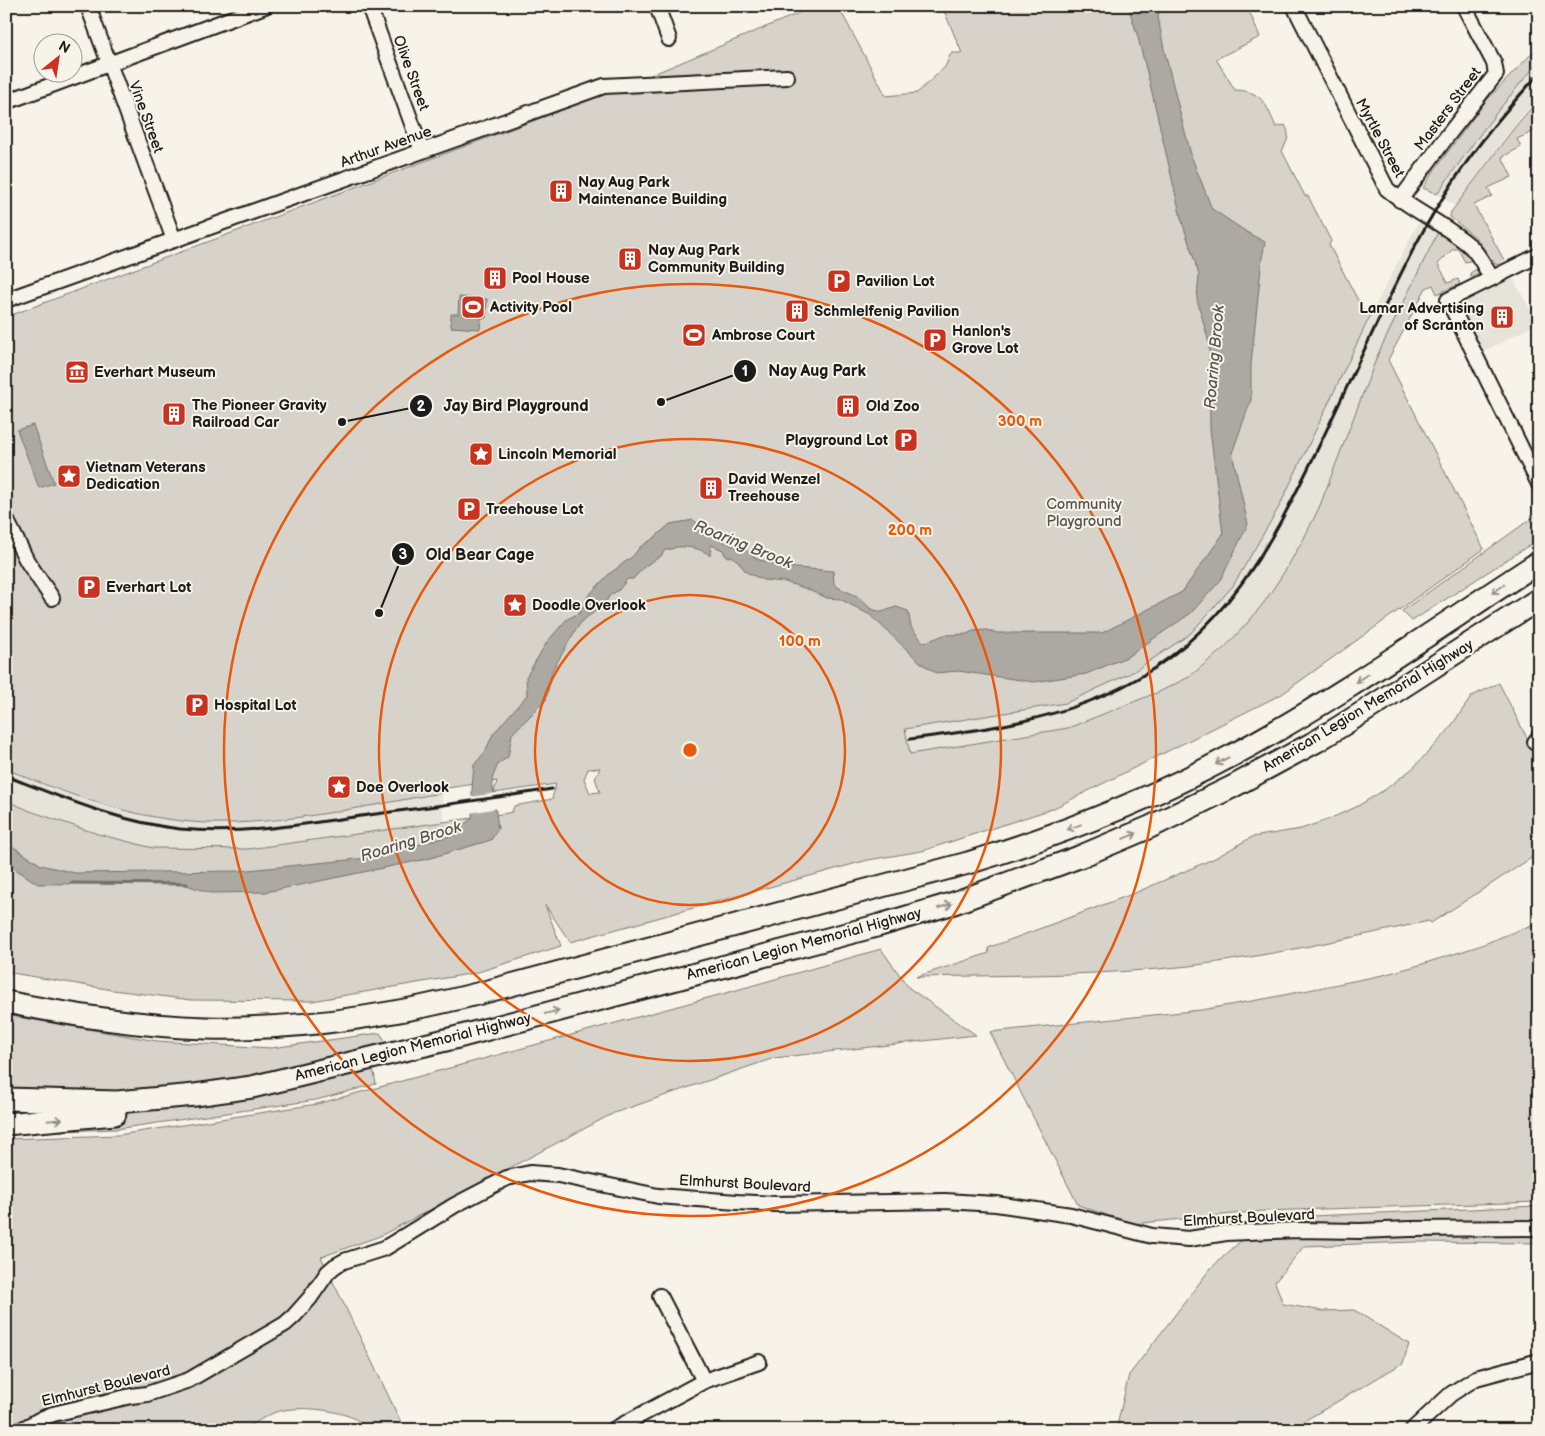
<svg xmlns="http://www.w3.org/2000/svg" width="1545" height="1436" font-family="'Balsamiq Sans',sans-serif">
	<rect width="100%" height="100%" fill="#f7f3e8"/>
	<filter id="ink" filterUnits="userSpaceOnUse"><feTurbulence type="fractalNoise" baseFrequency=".02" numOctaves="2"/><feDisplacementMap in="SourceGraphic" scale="10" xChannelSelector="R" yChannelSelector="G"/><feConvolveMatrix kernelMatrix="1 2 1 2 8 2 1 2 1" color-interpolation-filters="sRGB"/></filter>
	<g filter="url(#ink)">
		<g fill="#e6e3d9">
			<path d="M1539 62V96L1513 127 1455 206 1437 194 1487 124 1517 86Z"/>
			<path d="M1418 223 1438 232 1378 354 1319 508 1294 556 1275 587 1246 625 1233 638 1189 677 1161 691 1068 728 909 754 905 729 1066 703 1233 586 1279 507 1371 314Z"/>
			<path d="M1508 270 1538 323 1479 354 1451 301Z"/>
			<path d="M6 769 50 788 100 805 141 815 207 823 274 821 441 793 444 823 248 849H153L101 835 30 811 6 800Z"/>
		</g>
		<g fill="#d7d3cb" stroke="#7a7874" fill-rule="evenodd">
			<path d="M816 6H838L886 96 917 93 945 67 951 53H962L942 6H1247L1260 37 1216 59 1235 90C1263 91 1266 105 1276 127L1285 125C1291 135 1287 141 1282 151L1305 196H1308L1331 241 1329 245 1361 306 1360 308 1371 314 1279 507 1233 586 1190 634 1133 672 1066 703 905 729 910 754 1068 728 1161 691 1189 677 1225 647 1250 620 1265 601 1285 571 1303 540 1319 508 1378 354 1438 232C1460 243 1467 250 1482 269L1480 274 1471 277 1470 273 1477 269 1474 260 1465 262 1458 249H1453L1438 264 1448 283 1458 279 1460 284 1437 294 1433 285 1426 288 1388 360 1484 549 1282 694 1052 809 922 851 868 860 570 942 545 905 561 946 475 973 312 1001 191 1000 113 990 6 972V800L30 811 98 834 153 848 248 849 508 813 512 812 514 806 552 799 556 784 494 793 497 781 447 788 441 793C365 806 284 825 207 823 137 820 71 796 6 769V317L608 93ZM600 768 595 778 600 792 590 793 584 779 588 769Z"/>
			<path d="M1539 46V62C1501 104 1469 149 1437 194L1423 188 1435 169 1486 101Z"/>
			<path d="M1539 99V129L1517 139 1521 147 1502 157 1512 177 1488 188 1492 196 1474 205 1504 260 1499 265 1495 264 1475 237 1450 217 1451 212 1514 128Z"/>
			<path d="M1539 513V539L1412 621 1402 611Z"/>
			<path d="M1499 683 1531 746 1539 743V853L1431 923 1429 921C1349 938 1270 956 1189 966 1099 976 1007 975 916 977L989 953 988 948 1135 893 1215 858 1252 837 1301 829 1329 819 1356 807 1386 789 1413 768 1447 732 1472 696Z"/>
			<path d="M1539 922V1202L1263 1211 1132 1224 1078 1205 990 1032 1201 1010 1269 998 1383 975 1416 966 1479 946Z"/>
			<path d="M881 949 909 988 976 1035 774 1058 614 1113 380 1236 321 1257 405 1430C395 1430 384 1431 374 1430 365 1428 359 1420 351 1417 332 1409 299 1406 279 1411 265 1415 254 1425 241 1430L6 1423V1139L118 1135 317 1104 726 993Z"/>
			<path d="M6 1015 157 1041 271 1048 380 1033 388 1045 370 1050 376 1084 316 1100 116 1129 6 1133Z"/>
			<path d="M1539 1206V1243L1414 1242 1304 1246 1275 1282 1283 1304 1323 1311 1354 1310 1409 1344 1403 1363 1289 1430H1116L1129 1375 1210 1269 1266 1218Z"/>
		</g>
		<g fill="#aca9a2" stroke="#72716c">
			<path d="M1128 6H1160L1158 17 1164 49 1181 117 1192 158 1212 209 1248 233 1265 242 1262 258 1251 364V400L1232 453 1248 524 1220 581 1191 613 1127 657 1086 674 1034 682 958 671 936 673 921 663 870 615 840 599 827 598 807 589 785 582 763 580 746 572 738 561 731 556 728 557 725 555 723 550 711 545 710 556C704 549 687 546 677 547 673 548 670 550 665 550L661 556 645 566 633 579H627L619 590 610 595 604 605 582 621 575 631 552 671 546 700 512 734 508 757 498 764 492 779 498 829 491 840 427 859 266 892 211 893 180 883 38 884 6 863V842L41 865 75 873 238 871 368 858 450 836 472 818V788L474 765 485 752 493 734 527 695 526 677 547 642 567 619 580 613 588 596 609 574 633 556 640 547 654 538 670 524 693 520 726 543 747 551 757 559 785 567 833 571 834 584 839 588 857 596 871 609 882 612 896 607 908 611 911 627 923 642 929 641 944 635 967 634 973 631 986 630 997 633H1102L1182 592 1223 534 1210 430 1209 343 1197 299 1199 275 1181 218 1150 84 1137 34Z"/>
			<path d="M459 297 487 299 486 318H481L480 329 451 327V314H458Z"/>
			<path d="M33 425 54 483 39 488 17 430Z"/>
		</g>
		<path fill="#f7f3e8" d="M496 793 498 808 470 813V797Z"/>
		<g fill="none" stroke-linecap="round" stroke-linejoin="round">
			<path stroke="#72716c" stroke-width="3" d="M71 883 187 884"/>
			<g stroke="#1c1c1c" stroke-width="18">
				<g id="minor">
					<path d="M88 6 174 240"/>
					<path d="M369 6 422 151"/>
					<path d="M657 6 669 39"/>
					<path d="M1294 6 1387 189C1413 211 1445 224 1470 246 1479 254 1485 268 1492 278"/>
					<path d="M6 102 265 6"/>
					<path d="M1400 200 1448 135 1496 74 1494 63 1464 6"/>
					<path d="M1539 255 1448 300 1539 484"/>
					<path d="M6 300 604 86 787 77"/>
					<path d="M6 519 27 561 52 598"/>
					<path d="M1535 742 1539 737"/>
					<path d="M660 1296 704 1381"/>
					<path d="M21 1430 41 1419 53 1414 131 1396 147 1394 189 1380 285 1324 294 1316 310 1298 328 1272 335 1266 344 1261 385 1248 455 1205 507 1178 530 1173 558 1175 658 1196 737 1202 776 1204 945 1201 996 1204 1071 1215 1152 1236 1189 1239 1226 1233 1298 1230 1360 1231 1410 1229 1539 1228"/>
					<path d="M613 1430 704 1381 759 1362"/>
					<path d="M1412 1430 1451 1394 1476 1378 1539 1361"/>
				</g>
			</g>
			<g stroke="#1c1c1c" stroke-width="25">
				<g id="highway">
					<path d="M6 1002C72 1015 138 1026 206 1028 299 1030 391 1016 481 993L968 863C1059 835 1147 801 1231 756 1338 699 1437 628 1539 562"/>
					<path d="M6 1099 117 1102 195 1095 252 1087 458 1037 880 925 954 903 1079 857 1150 827 1232 787 1317 741 1365 711 1539 599"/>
					<path d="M6 1124 115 1114"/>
				</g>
			</g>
			<use href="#minor" stroke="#f7f3e8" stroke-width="14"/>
			<use href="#highway" stroke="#f7f3e8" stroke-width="21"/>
			<g stroke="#1c1c1c" stroke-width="3">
				<path d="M910 739C983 730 1056 720 1122 687 1225 635 1271 545 1319 446 1351 380 1380 313 1414 248 1447 185 1490 126 1539 74"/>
				<path d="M6 776C63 798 119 822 180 829 240 835 300 825 361 816 424 808 488 799 552 789"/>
			</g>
		</g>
		<defs><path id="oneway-shaft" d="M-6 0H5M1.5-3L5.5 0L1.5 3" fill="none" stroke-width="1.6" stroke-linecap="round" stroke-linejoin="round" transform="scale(1.25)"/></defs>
		<g stroke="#94928c">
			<use href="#oneway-shaft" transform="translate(1498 589) rotate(147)"/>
			<use href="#oneway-shaft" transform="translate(1362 678) rotate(147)"/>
			<use href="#oneway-shaft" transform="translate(1222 761) rotate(152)"/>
			<use href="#oneway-shaft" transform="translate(1074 827) rotate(160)"/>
			<use href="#oneway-shaft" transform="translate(1130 836) rotate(-23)"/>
			<use href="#oneway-shaft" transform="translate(945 906) rotate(-17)"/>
			<use href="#oneway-shaft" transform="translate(552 1012) rotate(-15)"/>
			<use href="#oneway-shaft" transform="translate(55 1120) rotate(-6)"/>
		</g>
	</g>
	<g fill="none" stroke="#e8590c" stroke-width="2.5">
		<circle cx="690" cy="750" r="155"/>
		<circle cx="690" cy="750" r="311"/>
		<circle cx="690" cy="750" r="466"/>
	</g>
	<defs>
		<g id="building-square" transform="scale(1.25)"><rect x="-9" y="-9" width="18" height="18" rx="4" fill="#c8321e" stroke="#f7f3e8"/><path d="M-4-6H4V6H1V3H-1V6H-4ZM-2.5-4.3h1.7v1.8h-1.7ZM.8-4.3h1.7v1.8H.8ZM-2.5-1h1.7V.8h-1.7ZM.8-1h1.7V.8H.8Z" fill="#fff"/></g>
		<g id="parking-square" transform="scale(1.25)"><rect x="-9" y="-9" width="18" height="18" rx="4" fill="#c8321e" stroke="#f7f3e8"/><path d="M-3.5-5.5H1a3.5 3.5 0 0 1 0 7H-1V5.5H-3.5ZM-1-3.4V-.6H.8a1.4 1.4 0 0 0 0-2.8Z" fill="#fff"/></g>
		<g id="stadium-square" transform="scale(1.25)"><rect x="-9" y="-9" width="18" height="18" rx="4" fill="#c8321e" stroke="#f7f3e8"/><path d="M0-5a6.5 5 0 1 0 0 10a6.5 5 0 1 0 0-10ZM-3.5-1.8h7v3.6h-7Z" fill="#fff"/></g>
		<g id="museum-square" transform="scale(1.25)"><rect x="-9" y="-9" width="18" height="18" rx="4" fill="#c8321e" stroke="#f7f3e8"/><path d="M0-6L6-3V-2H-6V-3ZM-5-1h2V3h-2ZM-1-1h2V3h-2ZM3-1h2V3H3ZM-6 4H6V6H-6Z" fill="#fff"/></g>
		<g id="sight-square" transform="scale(1.25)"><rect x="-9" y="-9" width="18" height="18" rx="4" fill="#c8321e" stroke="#f7f3e8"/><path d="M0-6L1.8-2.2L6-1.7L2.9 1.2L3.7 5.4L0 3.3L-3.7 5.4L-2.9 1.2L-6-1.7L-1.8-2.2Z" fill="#fff"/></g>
	</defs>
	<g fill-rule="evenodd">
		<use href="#building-square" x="561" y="191"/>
		<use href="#building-square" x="630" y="259"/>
		<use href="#building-square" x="495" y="278"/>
		<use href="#parking-square" x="839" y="281"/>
		<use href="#stadium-square" x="473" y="307"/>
		<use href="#building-square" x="797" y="311"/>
		<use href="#building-square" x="1502" y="317"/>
		<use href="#stadium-square" x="694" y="335"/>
		<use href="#parking-square" x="935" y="340"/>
		<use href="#museum-square" x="77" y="372"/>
		<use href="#building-square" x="848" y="406"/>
		<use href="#building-square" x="174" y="414"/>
		<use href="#parking-square" x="906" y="440"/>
		<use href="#sight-square" x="481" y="454"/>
		<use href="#sight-square" x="69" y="476"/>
		<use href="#building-square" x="711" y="488"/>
		<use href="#parking-square" x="469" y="509"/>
		<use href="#parking-square" x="89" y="587"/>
		<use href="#sight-square" x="515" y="605"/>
		<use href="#parking-square" x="197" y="705"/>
		<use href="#sight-square" x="339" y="787"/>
	</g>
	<g text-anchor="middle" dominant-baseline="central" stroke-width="4" stroke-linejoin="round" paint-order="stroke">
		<g font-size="15" fill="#1c1c1c" stroke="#f7f3e8">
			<text transform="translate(411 73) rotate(70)">Olive Street</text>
			<text transform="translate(1448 109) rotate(-53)">Masters Street</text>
			<text transform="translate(146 117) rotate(70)">Vine Street</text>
			<text transform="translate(1380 138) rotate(62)">Myrtle Street</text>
			<text transform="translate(386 147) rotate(-20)">Arthur Avenue</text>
			<text transform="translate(1368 706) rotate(-31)">American Legion Memorial Highway</text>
			<text transform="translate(804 944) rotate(-15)">American Legion Memorial Highway</text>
			<text transform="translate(413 1047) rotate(-14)">American Legion Memorial Highway</text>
			<text transform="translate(745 1184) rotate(3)">Elmhurst Boulevard</text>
			<text transform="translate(1249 1218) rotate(-3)">Elmhurst Boulevard</text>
			<text transform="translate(106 1386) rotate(-14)">Elmhurst Boulevard</text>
		</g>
		<g font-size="15" font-weight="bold" fill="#1c1c1c" stroke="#f7f3e8" text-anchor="start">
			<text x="578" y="182">Nay Aug Park<tspan x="578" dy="17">Maintenance Building</tspan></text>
			<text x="648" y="250">Nay Aug Park<tspan x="648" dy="17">Community Building</tspan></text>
			<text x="512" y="278">Pool House</text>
			<text x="856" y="281">Pavilion Lot</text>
			<text x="490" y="307">Activity Pool</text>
			<text x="1484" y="308" text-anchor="end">Lamar Advertising<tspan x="1484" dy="17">of Scranton</tspan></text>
			<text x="814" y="311">Schmlelfenig Pavilion</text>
			<text x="952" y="331">Hanlon's<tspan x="952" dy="17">Grove Lot</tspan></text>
			<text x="712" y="335">Ambrose Court</text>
			<text x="94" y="372">Everhart Museum</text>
			<text x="192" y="405">The Pioneer Gravity<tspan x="192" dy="17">Railroad Car</tspan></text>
			<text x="866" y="406">Old Zoo</text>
			<text x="888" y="440" text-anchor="end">Playground Lot</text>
			<text x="498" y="454">Lincoln Memorial</text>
			<text x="86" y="467">Vietnam Veterans<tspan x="86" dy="17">Dedication</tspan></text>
			<text x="728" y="479">David Wenzel<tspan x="728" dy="17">Treehouse</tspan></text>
			<text x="486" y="509">Treehouse Lot</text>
			<text x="106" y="587">Everhart Lot</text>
			<text x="532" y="605">Doodle Overlook</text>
			<text x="214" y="705">Hospital Lot</text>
			<text x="356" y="787">Doe Overlook</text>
		</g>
		<g font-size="15" fill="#545351" stroke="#f7f3e8">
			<text x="1084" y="504">Community<tspan x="1084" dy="17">Playground</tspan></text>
		</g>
		<g font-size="16" font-style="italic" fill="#565452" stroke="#f7f3e8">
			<text transform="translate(1215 357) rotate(-85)">Roaring Brook</text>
			<text transform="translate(743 545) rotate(22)">Roaring Brook</text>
			<text transform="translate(411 842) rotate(-17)">Roaring Brook</text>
		</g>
	</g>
	<circle cx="690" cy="750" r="8" fill="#e8590c" stroke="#f7f3e8" stroke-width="2.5"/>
	<g font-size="15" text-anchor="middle" font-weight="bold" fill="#e8590c" stroke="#f7f3e8" stroke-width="4" stroke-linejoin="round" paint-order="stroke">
		<text x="1020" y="426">300 m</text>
		<text x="910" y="535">200 m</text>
		<text x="800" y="646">100 m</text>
	</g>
	<path fill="none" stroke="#1c1c1c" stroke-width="2" d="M661 402L745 371M342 422L421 406M379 613L403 554"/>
	<g fill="#1c1c1c" stroke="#f7f3e8" stroke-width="2">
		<circle cx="661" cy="402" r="5"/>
		<circle cx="342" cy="422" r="5"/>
		<circle cx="379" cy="613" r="5"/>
		<circle cx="745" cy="371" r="12"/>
		<circle cx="421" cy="406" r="12"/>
		<circle cx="403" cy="554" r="12"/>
	</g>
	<g font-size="15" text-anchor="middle" font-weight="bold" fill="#fff">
		<text x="745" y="376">1</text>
		<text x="421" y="411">2</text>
		<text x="403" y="559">3</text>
	</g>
	<g font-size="16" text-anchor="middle" font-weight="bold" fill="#1c1c1c" stroke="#f7f3e8" stroke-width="4" stroke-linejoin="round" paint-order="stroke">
		<text x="817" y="376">Nay Aug Park</text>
		<text x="516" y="411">Jay Bird Playground</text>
		<text x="480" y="560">Old Bear Cage</text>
	</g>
	<rect width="1545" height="1436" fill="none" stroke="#f7f3e8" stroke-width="25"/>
	<rect x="12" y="12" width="1520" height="1411" fill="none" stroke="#1c1c1c" stroke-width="2" filter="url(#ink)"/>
	<g transform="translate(58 58) rotate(30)"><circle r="24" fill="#f7f3e8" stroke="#9f9d96"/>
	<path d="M0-4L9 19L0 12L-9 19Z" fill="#c8321e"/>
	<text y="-8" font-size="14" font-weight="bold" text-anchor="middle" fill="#1c1c1c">N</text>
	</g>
</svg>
